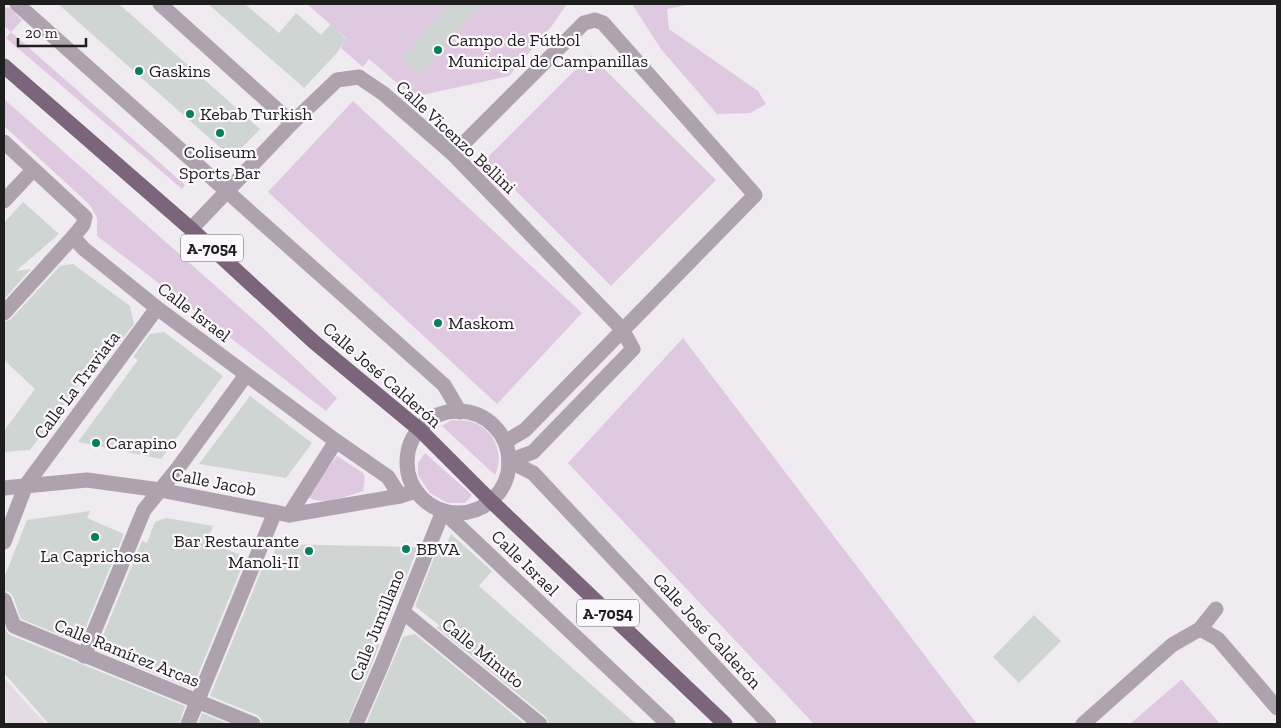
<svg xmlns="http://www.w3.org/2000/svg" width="1281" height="728" font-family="'Zilla Slab',serif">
	<rect width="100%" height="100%" fill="#efebf0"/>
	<path fill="#e5dbe5" d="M4 678 28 705 46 724H4Z"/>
	<g fill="#dfc9e0">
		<path d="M307 4H567L551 27 509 76 413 97 369 59 363 67 341 48 346 38Z"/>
		<path d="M632 4H692L667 9 669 29 758 91 766 104 750 113 717 114 661 49Z"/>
		<path d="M4 7 10 8 22 20 11 32 185 185 182 189 6 38 11 32 4 26Z"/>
		<path d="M590 55 716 180 611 286 485 160Z"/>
		<path d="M4 99 262 327 337 398 326 411 97 236V218L90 205 4 126Z"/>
		<path d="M353 101 582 313 497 404 268 192Z"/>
		<path d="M683 338 977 724H814L568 463Z"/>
		<path d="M452 420C457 421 463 420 468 421 492 425 506 454 495 475L442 426Z"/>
		<path d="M425 453 472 495 465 503H448L430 493 418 475V463Z"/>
		<path d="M337 456 363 473 365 478 363 491C347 496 321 507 307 496Z"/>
		<path d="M1182 680 1220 724H1130L1181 680Z"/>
	</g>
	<g fill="#cfd5d2">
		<path d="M58 4H119L260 129 232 158Z"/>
		<path d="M208 4H245L279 33 296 13 321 35 331 24 346 39 336 54 304 88Z"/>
		<path d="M449 4H481L420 75 401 58Z"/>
		<path d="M23 202 59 234 16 271 31 269 4 299V223Z"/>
		<path d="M73 264 130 306 134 324 117 346 111 341 30 450 4 452V431L35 389 4 360V322L11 319 60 266Z"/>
		<path d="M164 332 223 376 161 459 78 442 138 360 133 357 150 334Z"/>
		<path d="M250 396 312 443 286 478 199 464Z"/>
		<path d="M90 511 87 518 124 534 79 643 21 619 13 596 9 592 4 591V578L27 520Z"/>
		<path d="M166 518 213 526 207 542 246 557 192 689 97 650 142 541 147 543 155 522Z"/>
		<path d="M451 534 492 571 479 586 636 724H549L546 717 436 627 440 626 415 606 438 548H445Z"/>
		<path d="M277 544 418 547 400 593 396 590 373 646 380 644 347 724H262L261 719 257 715 210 696 264 564 269 566Z"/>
		<path d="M1034 615 1061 641 1019 683 993 657Z"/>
		<path d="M4 625 7 632 10 635 185 706 179 724H49L4 673Z"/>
		<path d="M415 634 525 724H366L403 637Z"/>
		<path d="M202 713 229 724H198Z"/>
	</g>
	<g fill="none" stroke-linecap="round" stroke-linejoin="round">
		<g stroke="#afa2af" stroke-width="15">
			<path d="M17 4 444 385 460 412"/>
			<path d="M160 4 292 123"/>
			<path d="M4 142 85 217 83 225 73 237 84 249 157 308 336 441 388 477 400 496"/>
			<path d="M453 154 584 23 595 20 603 23 755 195 525 430 505 442"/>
			<path d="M4 201 33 170"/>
			<path d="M191 229 292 123 337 80 359 77 384 94 453 154 622 329 633 349 533 452 509 461"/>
			<path d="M4 313 73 237"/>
			<circle cx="458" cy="462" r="51"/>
			<path d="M509 461 533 473 769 724"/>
			<path d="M4 488 87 480 160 490 289 515 400 496 416 491"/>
			<path d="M443 511 668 724"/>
			<path d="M289 515 336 441"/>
			<path d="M4 542 26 485 157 308"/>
			<path d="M4 600 14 626 253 724"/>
			<path d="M403 612 540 724"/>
			<path d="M1200 629 1218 639 1277 708"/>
			<path d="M84 656 144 510 178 468 246 375"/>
			<path d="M188 724 275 512"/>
			<path d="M356 724 382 664 443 511"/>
			<path d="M1083 724 1172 645 1200 629 1216 609"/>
		</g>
		<path stroke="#7a657b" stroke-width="15" d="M4 66 191 229 314 342 420 430 491 501 725 724"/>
	</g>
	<g fill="#0a7d5a" stroke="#fdf8fd" stroke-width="2">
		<circle cx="438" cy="50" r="5"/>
		<circle cx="139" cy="71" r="5"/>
		<circle cx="190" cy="114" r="5"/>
		<circle cx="220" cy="133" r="5"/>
		<circle cx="438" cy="323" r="5"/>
		<circle cx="96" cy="443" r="5"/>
		<circle cx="95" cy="537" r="5"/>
		<circle cx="406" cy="549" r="5"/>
		<circle cx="309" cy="551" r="5"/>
	</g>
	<g text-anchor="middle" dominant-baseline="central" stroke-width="4.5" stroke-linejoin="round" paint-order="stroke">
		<g fill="#fdf8fd" stroke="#625f62" stroke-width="1">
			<rect x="181" y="234.5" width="62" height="27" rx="4"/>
			<rect x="577" y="599.5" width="62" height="27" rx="4"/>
		</g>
		<g font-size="16" font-weight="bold" fill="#1f1e1f">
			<text x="212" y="248">A-7054</text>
			<text x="608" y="613">A-7054</text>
		</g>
		<g font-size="18" fill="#1f1e1f" stroke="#fdf8fd" text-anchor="start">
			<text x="448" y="40">Campo de Fútbol<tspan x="448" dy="21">Municipal de Campanillas</tspan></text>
			<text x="149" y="71">Gaskins</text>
			<text x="200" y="114">Kebab Turkish</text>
			<text x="220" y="152" text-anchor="middle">Coliseum<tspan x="220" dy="21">Sports Bar</tspan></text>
			<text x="448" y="323">Maskom</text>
			<text x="106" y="443">Carapino</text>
			<text x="299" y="541" text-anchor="end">Bar Restaurante<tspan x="299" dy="21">Manoli-II</tspan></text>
			<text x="416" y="549">BBVA</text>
			<text x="95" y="556" text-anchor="middle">La Caprichosa</text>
		</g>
		<g font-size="18" fill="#1f1e1f" stroke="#fdf8fd">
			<text transform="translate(456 137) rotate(43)">Calle Vicenzo Bellini</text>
			<text transform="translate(194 312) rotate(37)">Calle Israel</text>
			<text transform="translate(382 375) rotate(41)">Calle José Calderón</text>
			<text transform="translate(77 385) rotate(-53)">Calle La Traviata</text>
			<text transform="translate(214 482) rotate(11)">Calle Jacob</text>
			<text transform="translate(525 563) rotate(44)">Calle Israel</text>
			<text transform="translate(377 625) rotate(-68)">Calle Jumillano</text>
			<text transform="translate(707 631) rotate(47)">Calle José Calderón</text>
			<text transform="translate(127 653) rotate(22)">Calle Ramírez Arcas</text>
			<text transform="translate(483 653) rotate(39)">Calle Minuto</text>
		</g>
	</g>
	<rect width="1281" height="728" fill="none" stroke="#1f1e1f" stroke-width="10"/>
	<path d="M18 38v8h68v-8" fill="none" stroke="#1f1e1f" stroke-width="2.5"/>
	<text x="25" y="38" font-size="15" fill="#1f1e1f" stroke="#fdf8fd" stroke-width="4" paint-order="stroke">20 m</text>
</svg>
